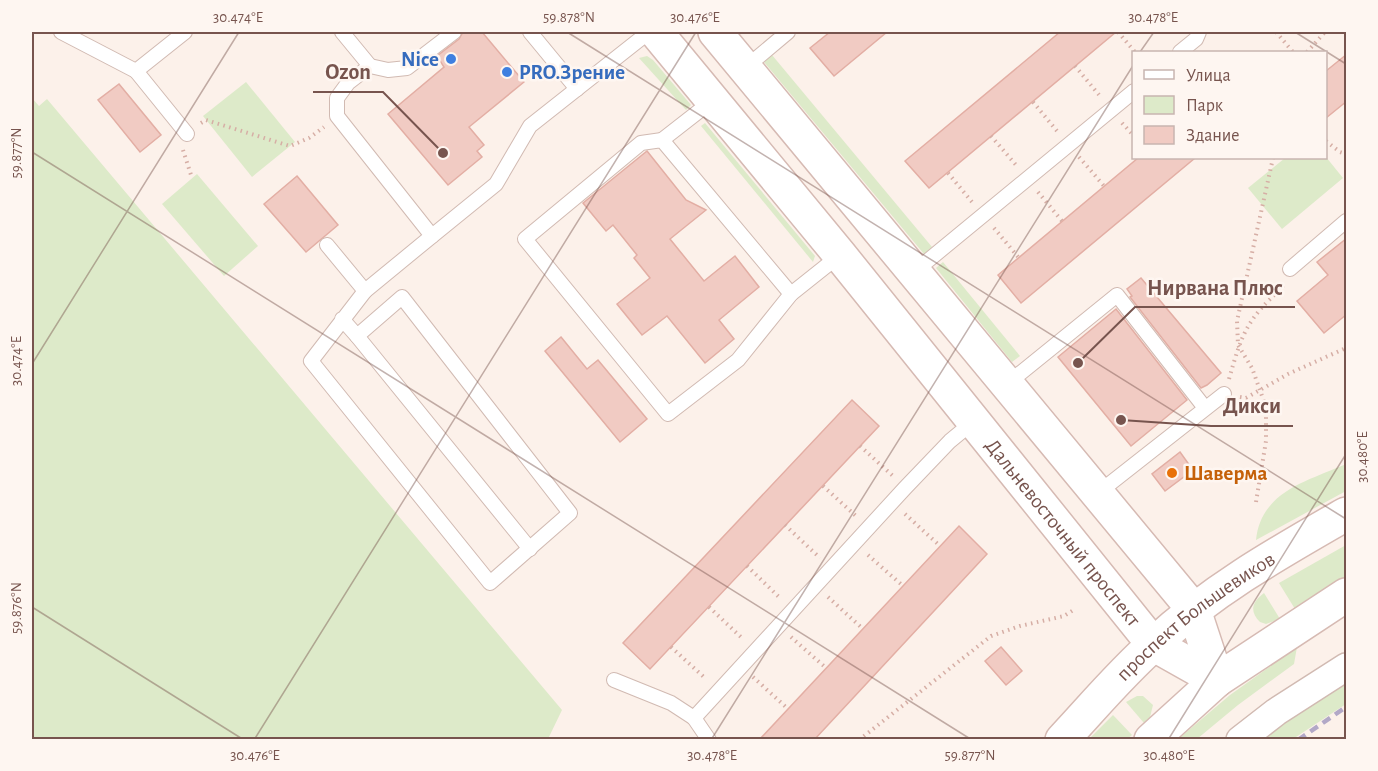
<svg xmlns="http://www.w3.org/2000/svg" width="1378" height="771" font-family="'Alegreya Sans',sans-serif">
	<rect width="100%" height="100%" fill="#fcf1ea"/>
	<g fill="#ddeac9">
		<path d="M772 55 932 247 924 254 764 62Z"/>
		<path d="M647 56 653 60 691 105 686 110 639 58Z"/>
		<path d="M246 82 295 142 252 177 203 116Z"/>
		<path d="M32 98 39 106 47 99 562 710 548 739H32Z"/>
		<path d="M705 123 815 256 813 262 701 126Z"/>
		<path d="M1326 157 1343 178 1282 229 1248 188 1285 158Z"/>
		<path d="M197 174 258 246 224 276 162 204Z"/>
		<path d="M943 262 1020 356 1012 362 936 268Z"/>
		<path d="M1346 464V491L1256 540C1261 491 1308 481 1346 464Z"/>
		<path d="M1346 545V579L1295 609 1279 583Z"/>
		<path d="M1264 593 1280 619 1266 624 1260 622C1249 611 1252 602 1264 593Z"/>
		<path d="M1297 647 1294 664 1238 705 1197 739 1177 740 1230 695Z"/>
		<path d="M1346 682V704L1293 739 1261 740 1300 711Z"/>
		<path d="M1137 696H1143L1153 705 1150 717 1144 723 1126 702Z"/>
		<path d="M1113 715 1132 735 1127 739H1089Z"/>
	</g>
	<g fill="#f1cbc3" stroke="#e3aea4" stroke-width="1.5">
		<path d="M463 32H482L524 82 469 127 484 145 477 151 482 157 448 185 388 114 444 67 437 56 459 39Z"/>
		<path d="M830 32H887L834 76 810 48Z"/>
		<path d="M1060 32H1116L929 188 905 161Z"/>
		<path d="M1347 54V101L1326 118V71Z"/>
		<path d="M119 84 161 135 140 152 98 100Z"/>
		<path d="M647 151 686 200 706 210 670 239 704 281 735 256 759 287 719 320 734 339 705 363 667 316 642 335 617 304 650 278 634 258 637 255 613 225 606 231 583 203Z"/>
		<path d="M1138 158H1195L1021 303 998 275Z"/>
		<path d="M297 176 338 225 306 252 264 204Z"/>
		<path d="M1347 238V314L1324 333 1297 301 1328 275 1317 262Z"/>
		<path d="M1141 278 1221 373 1207 385 1201 388 1130 297 1132 296 1127 289Z"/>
		<path d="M1116 309 1187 400 1131 446 1058 357Z"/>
		<path d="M561 337 587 369 598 360 647 419 620 442 545 351Z"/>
		<path d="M852 400 879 426 650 669 623 643Z"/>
		<path d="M1180 452 1193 470 1165 491 1152 474Z"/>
		<path d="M959 526 987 554 814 740H759Z"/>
		<path d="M1001 647 1022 671 1006 685 985 661Z"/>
	</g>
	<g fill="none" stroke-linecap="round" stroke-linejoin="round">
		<g stroke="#d1bab2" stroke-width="16">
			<g id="lane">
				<path d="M61 32 136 71 185 32"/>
				<path d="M342 32 370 66 348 83 337 98V116L432 236 496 184 530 126 649 32"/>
				<path d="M530 32 577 89"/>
				<path d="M1180 52 1196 39 1199 32"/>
				<path d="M370 66 388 70 407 68 454 32"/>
				<path d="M745 68 788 32"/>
				<path d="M136 71 187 134"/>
				<path d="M662 140 791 294 738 360 668 414 525 239 641 143Z"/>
				<path d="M662 140 712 101"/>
				<path d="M327 245 365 291 432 236"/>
				<path d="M1290 269 1346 221"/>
				<path d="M914 272 1134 91"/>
				<path d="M791 294 840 255"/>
				<path d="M342 319 357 336 402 297 570 513 490 583 311 361 365 291"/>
				<path d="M357 336 530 549"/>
				<path d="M1007 384 1117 295 1205 408"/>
				<path d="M1098 493 1224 394"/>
				<path d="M614 680 671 703 694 718"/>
				<path d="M709 740 694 718 905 488 950 441 973 422"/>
			</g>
		</g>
		<g stroke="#d1bab2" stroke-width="30">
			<path id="street" d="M1240 740 1276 712 1346 667"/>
		</g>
		<g stroke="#d6bab3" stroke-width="36">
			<g id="secondary">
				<path id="s1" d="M656 32 840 255 1153 644 1217 680"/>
				<path d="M715 32 1194 610 1217 680"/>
				<path id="s2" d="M1062 740C1092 708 1121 673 1154 644 1212 590 1278 553 1346 514"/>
				<path d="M1151 740 1217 680 1346 595"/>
			</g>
		</g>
		<g stroke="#d6aea5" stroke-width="4" stroke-dasharray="1.5 4.5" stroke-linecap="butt">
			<path d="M1118 32 1135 52"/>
			<path d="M1276 32 1293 52"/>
			<path d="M1307 52 1325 32"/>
			<path d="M1075 66 1100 96"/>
			<path d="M1033 102 1057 131"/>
			<path d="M201 123 206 120 290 146 309 138 324 127"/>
			<path d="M1122 123 1134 136"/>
			<path d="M991 136 1016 165"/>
			<path d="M1326 141 1340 152 1346 154"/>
			<path d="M183 150 192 178"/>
			<path d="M1079 157 1104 186"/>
			<path d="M948 173 972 202"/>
			<path d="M1038 192 1062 221"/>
			<path d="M994 228 1019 258"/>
			<path d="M1229 379C1242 334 1246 320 1282 288L1283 284"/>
			<path d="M1240 397 1246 398 1288 374 1346 348"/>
			<path d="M860 446 893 476"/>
			<path d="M823 486 856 516"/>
			<path d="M1256 502 1266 441V407L1252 368 1238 345 1237 321 1273 158"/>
			<path d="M905 514 940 546"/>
			<path d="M785 525 820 558"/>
			<path d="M868 555 903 586"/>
			<path d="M747 566 781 599"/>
			<path d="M828 597 863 629"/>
			<path d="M709 607 743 639"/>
			<path d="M791 637 826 668"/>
			<path d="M671 647 706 679"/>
			<path d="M753 677 788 709"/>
			<path d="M859 740 991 636 1020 626 1064 616 1075 609"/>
		</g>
		<use href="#lane" stroke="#fff" stroke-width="14"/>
		<use href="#street" stroke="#fff" stroke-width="27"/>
		<use href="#secondary" stroke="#fff" stroke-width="33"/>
		<path stroke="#b2a8c7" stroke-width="4.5" stroke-dasharray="9 6" stroke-linecap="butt" d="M1298 740 1346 707"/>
	</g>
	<path fill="none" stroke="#77544e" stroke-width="1.5" stroke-opacity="0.45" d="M567 32 1346 519M1295 32 1346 64M1140 52 1154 32M32 152 972 740M32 364 239 32M32 607 244 740M254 740 696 32M711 740 1134 64M1168 740 1346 454"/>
	<g fill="#3f7fe0" stroke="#fef6f1" stroke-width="2">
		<circle cx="451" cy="59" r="6"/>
		<circle cx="507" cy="72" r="6"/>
	</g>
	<circle fill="#e8710a" stroke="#fef6f1" stroke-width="2" cx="1172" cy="473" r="6"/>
	<g text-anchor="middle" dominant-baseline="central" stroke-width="5" stroke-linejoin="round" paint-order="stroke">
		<g font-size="21" font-weight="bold" fill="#366cbe" stroke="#fef6f1" text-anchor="end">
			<text x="439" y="59">Nice</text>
			<text x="519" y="72" text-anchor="start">PRO.Зрение</text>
		</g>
		<g font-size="21" font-weight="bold" fill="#c56008" stroke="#fef6f1" text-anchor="start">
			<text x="1184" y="473">Шаверма</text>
		</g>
		<g font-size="21" fill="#77544e" stroke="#fef6f1">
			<text stroke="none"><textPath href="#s1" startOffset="645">Дальневосточный проспект</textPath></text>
			<text stroke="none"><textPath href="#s2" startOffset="183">проспект Большевиков</textPath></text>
		</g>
	</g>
	<path fill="none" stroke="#77544e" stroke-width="2" d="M443 153L383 92H313M1078 363L1135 307H1295M1121 420L1211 426H1293"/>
	<g fill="#77544e" stroke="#fef6f1" stroke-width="2">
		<circle cx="443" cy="153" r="6"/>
		<circle cx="1078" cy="363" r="6"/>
		<circle cx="1121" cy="420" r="6"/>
	</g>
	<g font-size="22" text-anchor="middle" font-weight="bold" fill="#77544e" stroke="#fef6f1" stroke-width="5" stroke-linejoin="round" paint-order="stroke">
		<text x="348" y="79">Ozon</text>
		<text x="1215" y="295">Нирвана Плюс</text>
		<text x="1252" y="413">Дикси</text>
	</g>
	<rect width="1378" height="771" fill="none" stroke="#fef6f1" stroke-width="66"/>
	<rect x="1132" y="51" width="195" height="108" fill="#fef6f1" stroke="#c8b5b0" stroke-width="1.5"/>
	<rect x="1144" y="70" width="30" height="9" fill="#ffffff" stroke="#c8b5b0" stroke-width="1.5"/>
	<text x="1186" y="81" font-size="18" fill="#77544e">Улица</text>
	<rect x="1144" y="96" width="30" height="18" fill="#ddeac9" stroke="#c8b5b0" stroke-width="1.5"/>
	<text x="1186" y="111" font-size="18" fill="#77544e">Парк</text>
	<rect x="1144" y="126" width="30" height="18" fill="#f1cbc3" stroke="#c8b5b0" stroke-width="1.5"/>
	<text x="1186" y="141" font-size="18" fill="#77544e">Здание</text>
	<rect x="33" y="33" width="1312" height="705" fill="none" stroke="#77544e" stroke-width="2"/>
	<g font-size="15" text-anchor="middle" fill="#77544e">
		<text x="238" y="22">30.474°E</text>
		<text x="569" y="22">59.878°N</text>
		<text x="695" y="22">30.476°E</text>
		<text x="1153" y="22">30.478°E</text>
		<text transform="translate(16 153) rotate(-90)" y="5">59.877°N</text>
		<text transform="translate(16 361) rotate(-90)" y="5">30.474°E</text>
		<text transform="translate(1362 457) rotate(-90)" y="5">30.480°E</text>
		<text transform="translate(16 608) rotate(-90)" y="5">59.876°N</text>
		<text x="255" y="760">30.476°E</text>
		<text x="712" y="760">30.478°E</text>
		<text x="970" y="760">59.877°N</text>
		<text x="1169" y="760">30.480°E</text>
	</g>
</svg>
